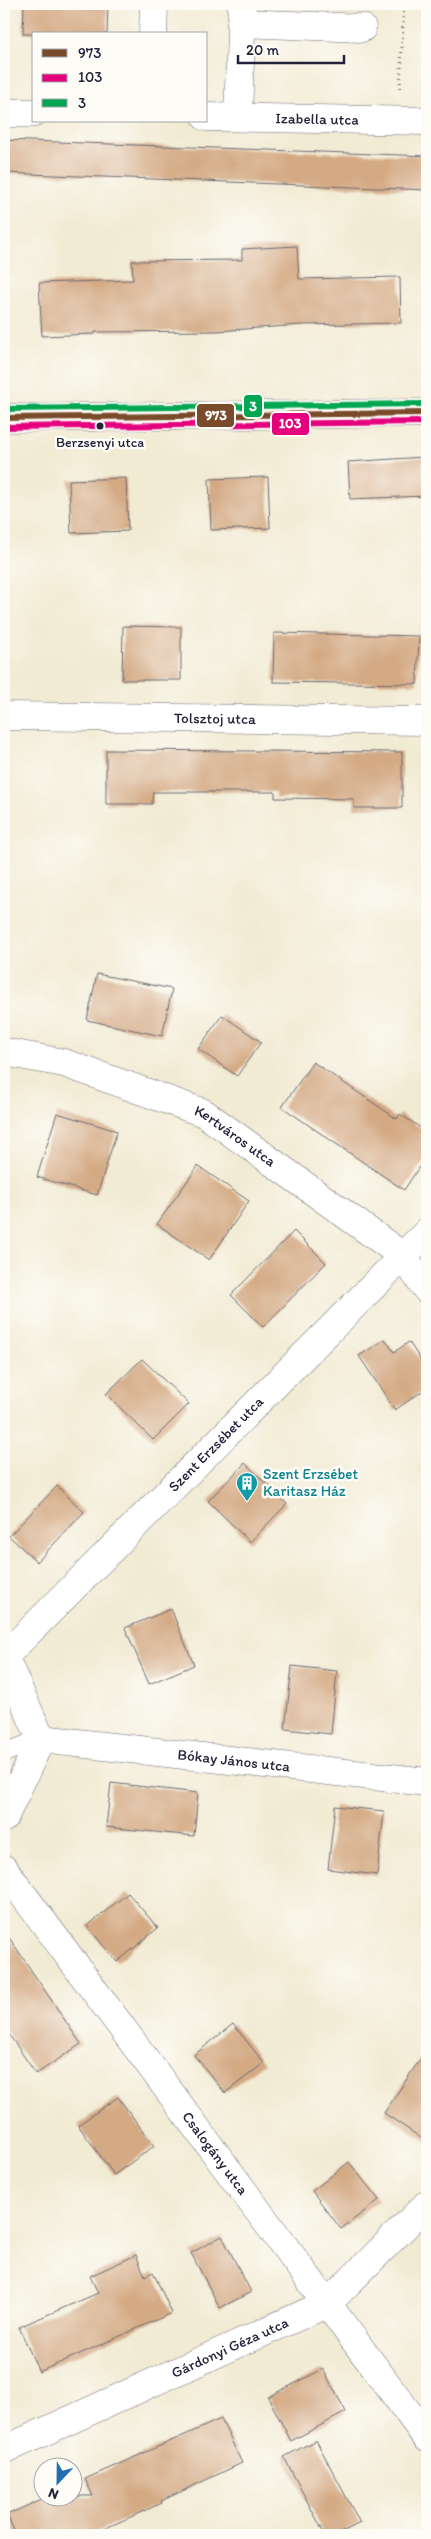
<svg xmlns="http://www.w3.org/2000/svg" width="431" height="2539" font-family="Itim,sans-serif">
	<rect width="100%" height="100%" fill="#fdfcf7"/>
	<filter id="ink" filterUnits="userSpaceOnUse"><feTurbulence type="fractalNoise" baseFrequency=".02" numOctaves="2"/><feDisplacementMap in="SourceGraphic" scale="10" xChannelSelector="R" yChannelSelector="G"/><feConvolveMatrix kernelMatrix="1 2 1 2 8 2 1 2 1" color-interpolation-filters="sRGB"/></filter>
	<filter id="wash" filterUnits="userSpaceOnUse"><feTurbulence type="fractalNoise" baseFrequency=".0096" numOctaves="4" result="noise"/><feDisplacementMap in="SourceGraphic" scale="20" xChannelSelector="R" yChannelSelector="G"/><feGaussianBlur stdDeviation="1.12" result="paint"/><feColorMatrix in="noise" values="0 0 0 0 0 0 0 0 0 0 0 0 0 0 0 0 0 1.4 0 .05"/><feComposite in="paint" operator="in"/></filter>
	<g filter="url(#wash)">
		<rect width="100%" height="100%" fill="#f2ebd4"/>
		<g id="blocks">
			<g fill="#d4aa85">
				<path d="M24 4H108L107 34H23Z"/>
				<path d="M4 140 427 156V190L4 173Z"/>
				<path d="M297 246 299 279 400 277 401 323 301 325 217 331 95 332V334L42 336 39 283 133 280 132 261 242 260V249Z"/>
				<path d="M423 457 425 496 350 499 348 462Z"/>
				<path d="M268 477 270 528 211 530 209 479Z"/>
				<path d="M126 478 128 531 71 533 69 480Z"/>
				<path d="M123 626 181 627V680H122Z"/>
				<path d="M274 633 419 636 417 684 273 682Z"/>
				<path d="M106 750 402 752V808H354V799L275 798V792H153L152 804H106Z"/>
				<path d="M97 974 172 989 162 1036 87 1020Z"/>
				<path d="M222 1015 261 1042 237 1076 198 1049Z"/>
				<path d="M313 1062 397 1119 400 1114 427 1132V1155L404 1190 282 1107Z"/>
				<path d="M57 1113 117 1131 97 1195 37 1177Z"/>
				<path d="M198 1166 249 1201 209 1260 157 1224Z"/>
				<path d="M294 1231 326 1263 263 1327 231 1295Z"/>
				<path d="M385 1339 394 1352 409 1342 427 1370V1388L395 1410 359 1356Z"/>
				<path d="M142 1359 189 1404 153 1440 106 1394Z"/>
				<path d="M245 1463 287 1504 250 1542 208 1501Z"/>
				<path d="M57 1486 84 1512 37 1562 9 1536Z"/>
				<path d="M171 1609 194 1665 149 1684 125 1628Z"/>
				<path d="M292 1666 337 1671 331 1734 285 1729Z"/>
				<path d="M111 1783 198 1793 194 1836 106 1827Z"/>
				<path d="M335 1806 384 1811 377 1875 328 1869Z"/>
				<path d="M128 1893 158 1928 117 1962 87 1926Z"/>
				<path d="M4 1930 81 2044 36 2074 4 2027Z"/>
				<path d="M233 2024 264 2063 225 2093 194 2055Z"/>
				<path d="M427 2049V2142L384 2113Z"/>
				<path d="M118 2097 154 2146 114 2175 78 2125Z"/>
				<path d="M349 2162 379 2200 341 2229 312 2191Z"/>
				<path d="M222 2236 251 2292 220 2308 191 2253Z"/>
				<path d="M136 2255 145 2276 153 2272 172 2313 39 2372 19 2327 98 2293 90 2276Z"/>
				<path d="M323 2369 346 2412 291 2441 268 2397Z"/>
				<path d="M221 2419 242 2463 161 2501 162 2503 90 2535H16L7 2515 48 2496H93L85 2479Z"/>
				<path d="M316 2440 360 2523 336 2535H325L284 2457Z"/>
			</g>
		</g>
	</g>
	<g filter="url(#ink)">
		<use href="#blocks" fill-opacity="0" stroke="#6b6871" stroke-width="1"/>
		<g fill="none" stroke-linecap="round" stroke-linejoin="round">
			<g stroke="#6b6871" stroke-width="19">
				<path id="service" d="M4 1753 41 1739"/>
			</g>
			<g stroke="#6b6871" stroke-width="29">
				<g id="minor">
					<path d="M241 23 362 28"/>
					<path d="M153 34 154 4"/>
					<path d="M4 113H34"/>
					<path id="s1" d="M206 117 427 121"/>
					<path d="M238 117 242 4"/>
					<path id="s2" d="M4 716 427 721"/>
					<path id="s3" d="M4 1052 64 1063 204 1113 403 1256 427 1290"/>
					<path d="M4 1656 41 1739 4 1818"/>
					<path id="s4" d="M5 1656 427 1232"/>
					<path id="s5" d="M41 1739 427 1782"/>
					<path id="s6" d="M4 1869 427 2438"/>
					<path id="s7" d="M4 2450 328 2303 427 2204"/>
				</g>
			</g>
			<g stroke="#6b6871" stroke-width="29">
				<path id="tertiary" d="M4 418 427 413"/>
			</g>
			<g stroke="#6b6871" stroke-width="3" stroke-dasharray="1 4" stroke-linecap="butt">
				<path d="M400 88 404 4"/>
				<path d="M423 1322 427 1329"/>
			</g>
			<use href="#service" stroke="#fff" stroke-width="18"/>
			<use href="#minor" stroke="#fff" stroke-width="28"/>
			<use href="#tertiary" stroke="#fff" stroke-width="28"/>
			<g stroke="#fdfcf7" stroke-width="10">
				<path id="bus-1" d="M4 418 427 413"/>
			</g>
			<g stroke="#fdfcf7" stroke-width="10">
				<path id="bus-2" d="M4 427 427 422"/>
			</g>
			<g stroke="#fdfcf7" stroke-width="10">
				<path id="bus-3" d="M4 409 427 404"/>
			</g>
			<use href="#bus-1" stroke="#7a4b2a" stroke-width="6"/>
			<use href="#bus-2" stroke="#e5007d" stroke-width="6"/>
			<use href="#bus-3" stroke="#00a651" stroke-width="6"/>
		</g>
	</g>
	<defs>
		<g id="building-pin" transform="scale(1.125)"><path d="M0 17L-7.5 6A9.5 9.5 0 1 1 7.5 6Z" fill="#0f9aa8" stroke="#fdfcf7"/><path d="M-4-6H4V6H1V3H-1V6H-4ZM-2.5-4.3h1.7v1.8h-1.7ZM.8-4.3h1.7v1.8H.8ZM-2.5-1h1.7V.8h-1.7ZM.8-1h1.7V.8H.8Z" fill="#fff"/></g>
	</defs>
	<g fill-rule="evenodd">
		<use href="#building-pin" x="247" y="1483"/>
	</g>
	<circle fill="#22223b" stroke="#fdfcf7" stroke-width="2" cx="100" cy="426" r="4.5"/>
	<g text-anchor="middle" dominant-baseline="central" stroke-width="5" stroke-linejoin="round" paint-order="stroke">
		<g font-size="14" fill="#22223b" stroke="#fdfcf7">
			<text x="100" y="442">Berzsenyi utca</text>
		</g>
		<g font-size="15" fill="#22223b" stroke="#fdfcf7">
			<text stroke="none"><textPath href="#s1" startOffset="111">Izabella utca</textPath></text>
			<text stroke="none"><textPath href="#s2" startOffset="211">Tolsztoj utca</textPath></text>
			<text stroke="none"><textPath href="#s3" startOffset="248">Kertváros utca</textPath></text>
			<text stroke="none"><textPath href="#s4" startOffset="299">Szent Erzsébet utca</textPath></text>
			<text stroke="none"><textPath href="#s5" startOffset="194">Bókay János utca</textPath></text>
			<text stroke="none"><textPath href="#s6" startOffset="354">Csalogány utca</textPath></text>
			<text stroke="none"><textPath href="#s7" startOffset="248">Gárdonyi Géza utca</textPath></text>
		</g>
		<g font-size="15" fill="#0d838f" stroke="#fdfcf7" text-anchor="start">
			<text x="263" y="1474">Szent Erzsébet<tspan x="263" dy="17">Karitasz Ház</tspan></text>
		</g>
	</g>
	<g stroke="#fdfcf7" stroke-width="2">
		<rect x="243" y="394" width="20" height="24" rx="5" fill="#00a651"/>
		<rect x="196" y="403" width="39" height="25" rx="5" fill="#7a4b2a"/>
		<rect x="271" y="412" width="39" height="24" rx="5" fill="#e5007d"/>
	</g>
	<g font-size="14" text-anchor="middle" font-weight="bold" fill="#fff">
		<text x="253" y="411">3</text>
		<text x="216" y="420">973</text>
		<text x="290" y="428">103</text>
	</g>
	<rect width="431" height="2539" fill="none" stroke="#fdfcf7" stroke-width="20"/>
	<rect x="32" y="32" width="175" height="90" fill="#fdfcf7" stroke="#a5a5ac"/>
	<rect x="42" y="49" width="25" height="8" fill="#7a4b2a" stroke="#a5a5ac"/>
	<text x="78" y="58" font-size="15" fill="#22223b">973</text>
	<rect x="42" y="74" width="25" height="8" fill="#e5007d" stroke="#a5a5ac"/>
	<text x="78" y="82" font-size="15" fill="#22223b">103</text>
	<rect x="42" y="99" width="25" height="8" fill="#00a651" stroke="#a5a5ac"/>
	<text x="78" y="108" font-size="15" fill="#22223b">3</text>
	<g transform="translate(58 2482) rotate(202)"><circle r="24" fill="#fdfcf7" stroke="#a5a5ac"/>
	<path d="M0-4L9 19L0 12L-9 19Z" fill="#1f6fb2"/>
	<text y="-8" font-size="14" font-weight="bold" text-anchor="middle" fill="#22223b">N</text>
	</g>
	<path d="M238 55v8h106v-8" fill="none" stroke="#22223b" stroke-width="2.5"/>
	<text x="246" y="55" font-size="15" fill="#22223b" stroke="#fdfcf7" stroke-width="4" paint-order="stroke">20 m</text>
</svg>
